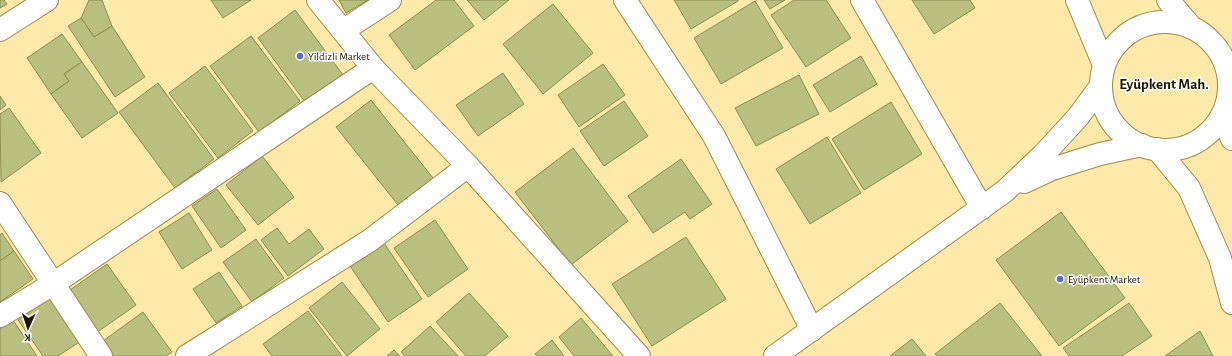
<svg xmlns="http://www.w3.org/2000/svg" width="1232" height="356" font-family="'Alegreya Sans',sans-serif">
	<rect width="100%" height="100%" fill="#fde9aa"/>
	<g fill="#b9bf7f" stroke="#888d51">
		<path d="M0 0H4L7 4 0 8Z"/>
		<path d="M89 0H102L112 26 94 37 81 18Z"/>
		<path d="M211 0H251L223 18Z"/>
		<path d="M339 0H368L346 13Z"/>
		<path d="M436 0H454L474 26 415 70 389 35Z"/>
		<path d="M467 0H509L484 20Z"/>
		<path d="M674 0H738V1L691 29Z"/>
		<path d="M764 0H785L770 9Z"/>
		<path d="M794 0H826L851 38 806 67 771 15Z"/>
		<path d="M912 0H970L975 8 934 34Z"/>
		<path d="M755 1 783 48 721 84 694 38Z"/>
		<path d="M553 4 593 53 543 94 503 44Z"/>
		<path d="M295 10 343 75 305 102 258 38Z"/>
		<path d="M81 18 94 37 112 26 145 77 115 97 68 26Z"/>
		<path d="M62 34 82 62 64 74 69 81 51 94 27 58Z"/>
		<path d="M251 36 300 101 259 132 210 66Z"/>
		<path d="M861 56 877 84 830 112 813 85Z"/>
		<path d="M82 62 118 113 82 138 51 94 69 81 64 74Z"/>
		<path d="M603 64 625 95 579 127 558 95Z"/>
		<path d="M205 66 253 131 218 158 169 93Z"/>
		<path d="M503 73 524 104 478 136 456 105Z"/>
		<path d="M799 75 819 114 756 146 735 108Z"/>
		<path d="M158 83 214 159 175 188 119 112Z"/>
		<path d="M0 96 6 105 0 110Z"/>
		<path d="M371 100 437 183 402 210 336 127Z"/>
		<path d="M624 101 648 136 604 166 580 131Z"/>
		<path d="M891 102 922 154 864 190 832 139Z"/>
		<path d="M9 108 41 153 1 182 0 114Z"/>
		<path d="M827 137 861 193 810 224 776 169Z"/>
		<path d="M573 148 628 221 571 265 515 192Z"/>
		<path d="M262 156 294 197 258 225 226 185Z"/>
		<path d="M681 159 712 204 690 219 685 212 653 233 628 196Z"/>
		<path d="M217 189 246 230 221 248 192 206Z"/>
		<path d="M1061 212 1125 298 1059 346 996 260Z"/>
		<path d="M189 213 212 250 182 269 159 232Z"/>
		<path d="M435 220 468 269 428 297 394 248Z"/>
		<path d="M277 228 289 244 309 229 324 249 288 276 261 240Z"/>
		<path d="M2 233 14 251 0 261V235Z"/>
		<path d="M686 237 726 299 652 346 612 284Z"/>
		<path d="M256 239 284 278 252 302 223 262Z"/>
		<path d="M384 243 422 299 388 322 350 266Z"/>
		<path d="M14 251 33 279 0 302V261Z"/>
		<path d="M107 264 136 305 96 333 67 292Z"/>
		<path d="M219 272 242 306 216 323 193 289Z"/>
		<path d="M342 282 380 329 347 356 309 308Z"/>
		<path d="M469 293 508 336 485 356H466L436 322Z"/>
		<path d="M51 297 81 341 58 356H43L18 320Z"/>
		<path d="M1000 303 1042 356H937L935 354Z"/>
		<path d="M1129 303 1152 336 1122 356H1069L1063 348Z"/>
		<path d="M308 311 342 356H272L263 344Z"/>
		<path d="M143 312 172 352 166 356H113L103 341Z"/>
		<path d="M581 318 613 356H574L559 337Z"/>
		<path d="M13 320 37 356H0V329Z"/>
		<path d="M430 326 458 356H405L401 352Z"/>
		<path d="M1200 331 1213 356H1165Z"/>
		<path d="M912 339 926 356H890Z"/>
		<path d="M552 340 564 356H537L535 354Z"/>
		<path d="M394 350 400 356H387Z"/>
	</g>
	<g fill="none" stroke-linecap="round" stroke-linejoin="round">
		<g stroke="#9b894d" stroke-width="24">
			<g id="street">
				<path d="M318 0 373 68 468 166 639 356"/>
				<path d="M625 0 714 136 812 330"/>
				<path d="M862 0 982 208"/>
				<path d="M0 30 47 0"/>
				<path d="M344 30 390 0"/>
				<path d="M0 203 101 356"/>
				<path d="M0 316 53 284 373 68"/>
				<path d="M187 356 369 241 468 166"/>
			</g>
		</g>
		<g stroke="#9b894d" stroke-width="24">
			<g id="secondary">
				<path d="M1077 0 1104 65"/>
				<path d="M1168 0 1192 28"/>
				<circle cx="1165" cy="86" r="64"/>
				<path d="M1222 115 1232 139"/>
				<path d="M1157 149 1189 188 1220 258 1232 303"/>
				<path d="M1024 182 1052 169 1100 154 1142 145"/>
				<path d="M775 356 1005 191 1044 154 1078 117 1100 87"/>
			</g>
		</g>
		<use href="#street" stroke="#fff" stroke-width="22"/>
		<use href="#secondary" stroke="#fff" stroke-width="22"/>
	</g>
	<g fill="#5669df" stroke="#fff" stroke-width="1.5">
		<circle cx="300" cy="56" r="4"/>
		<circle cx="1060" cy="279" r="4"/>
	</g>
	<g text-anchor="middle" dominant-baseline="central" stroke-width="3" stroke-linejoin="round" paint-order="stroke">
		<g font-size="11" fill="#1e1700" stroke="#fff" text-anchor="start">
			<text x="308" y="56">Yildizli Market</text>
			<text x="1068" y="279">Eyüpkent Market</text>
		</g>
		<g font-size="15" font-weight="bold" fill="#1e1700" stroke="#fff">
			<text x="1164" y="84">Eyüpkent Mah.</text>
		</g>
	</g>
	<g transform="translate(28 328) rotate(183)" stroke="#ffffff" stroke-width="3" paint-order="stroke">
	<path d="M0-3L7 15L0 10L-7 15Z" fill="#1e1700"/>
	<text y="-6" font-size="11" font-weight="bold" text-anchor="middle" fill="#1e1700">K</text>
	</g>
</svg>
